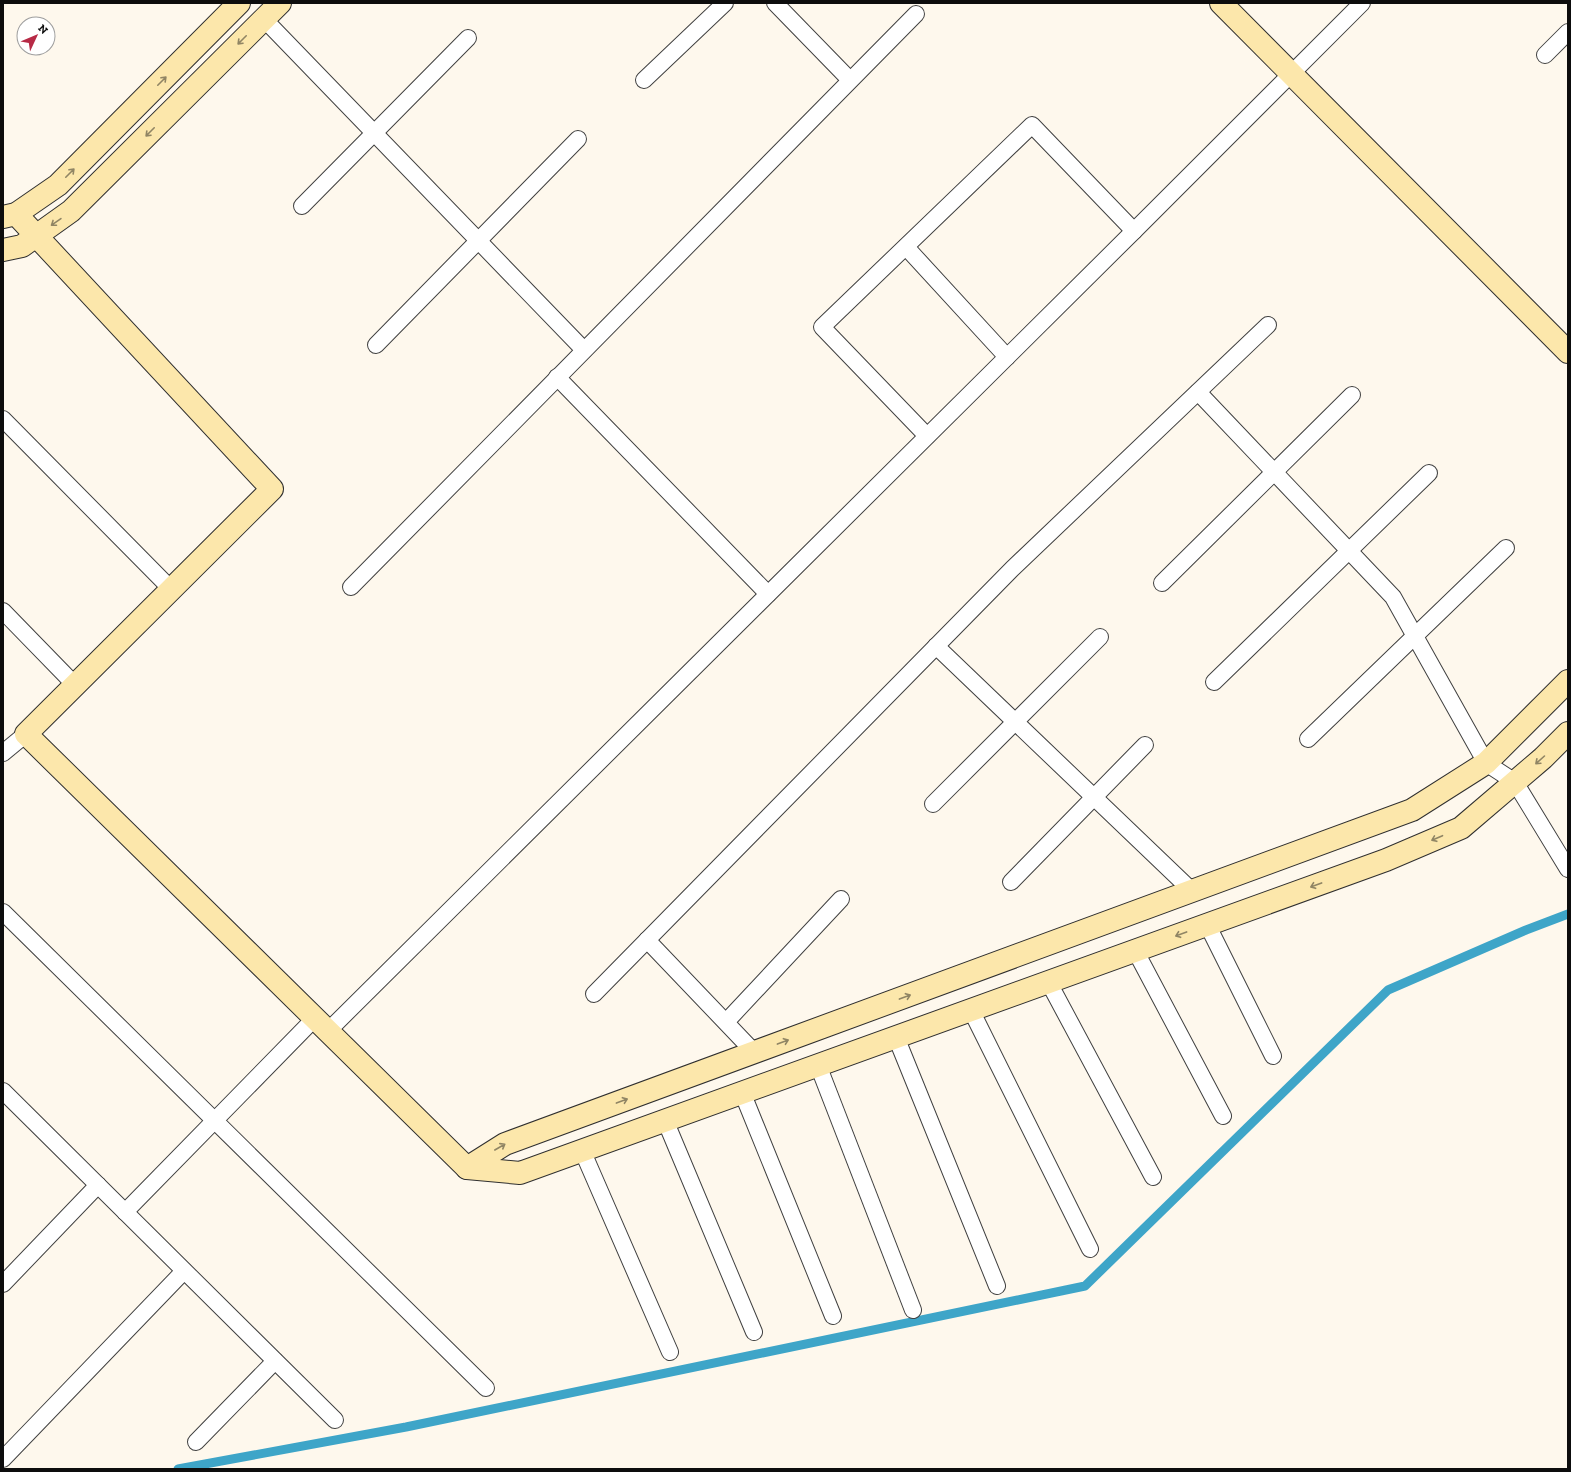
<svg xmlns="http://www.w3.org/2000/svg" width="1571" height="1472" font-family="'Zilla Slab',serif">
	<rect width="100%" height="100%" fill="#fef8ed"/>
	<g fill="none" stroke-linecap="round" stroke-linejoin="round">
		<path stroke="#3ea5c8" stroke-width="9" d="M178 1469 406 1427 1085 1286 1388 990 1526 930 1568 914"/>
		<g stroke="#404040" stroke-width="18">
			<g id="lane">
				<path d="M775 3 850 80"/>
				<path d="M264 19 584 350"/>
				<path d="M1545 55 1568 32"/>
				<path d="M644 80 725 3"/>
				<path d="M302 206 468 38"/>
				<path d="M906 247 1007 357"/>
				<path d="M376 345 578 139"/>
				<path d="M557 377 768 594"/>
				<path d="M1198 392 1393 597 1486 763 1515 782 1568 869"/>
				<path d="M3 419 171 589"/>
				<path d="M927 436 822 327 1032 125 1134 231"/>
				<path d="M1162 583 1352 395"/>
				<path d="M351 587 916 14"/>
				<path d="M3 611 75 685"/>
				<path d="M936 646 1192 891"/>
				<path d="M1214 682 1429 473"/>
				<path d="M1308 739 1506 548"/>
				<path d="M3 753 26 734"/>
				<path d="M933 804 1100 637"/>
				<path d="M1011 882 1145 745"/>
				<path d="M3 912 486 1388"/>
				<path d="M1207 924 1273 1056"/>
				<path d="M647 940 754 1052"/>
				<path d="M1135 950 1223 1116"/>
				<path d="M1048 981 1153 1177"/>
				<path d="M594 994 1012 569 1268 325"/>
				<path d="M971 1010 1090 1249"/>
				<path d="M726 1022 841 899"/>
				<path d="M328 1031 1134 231 1362 3"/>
				<path d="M896 1037 997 1286"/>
				<path d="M818 1065 913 1310"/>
				<path d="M3 1091 335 1420"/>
				<path d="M742 1092 833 1316"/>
				<path d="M665 1120 754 1332"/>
				<path d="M582 1150 670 1352"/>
				<path d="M125 1212 315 1018"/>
				<path d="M3 1284 98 1185"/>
				<path d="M196 1442 275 1361"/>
				<path d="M3 1459 184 1271"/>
			</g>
		</g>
		<g stroke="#2f2f2f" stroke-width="24">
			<g id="secondary">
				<path d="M1221 3 1568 352"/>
				<path d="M16 214 272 489 26 734 467 1168 520 1173 1386 860 1461 828 1543 758 1568 733"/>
				<path d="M3 217 16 214 58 185 239 3"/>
				<path d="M3 250 22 246 71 211 280 3"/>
				<path d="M467 1168 505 1144 1412 810 1486 763 1568 681"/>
			</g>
		</g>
		<use href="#lane" stroke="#fff" stroke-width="16"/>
		<use href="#secondary" stroke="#fce7ab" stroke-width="22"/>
	</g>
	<defs><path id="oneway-shaft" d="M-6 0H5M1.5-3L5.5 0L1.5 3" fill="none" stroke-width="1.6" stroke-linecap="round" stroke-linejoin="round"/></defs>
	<g stroke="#908564">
		<use href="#oneway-shaft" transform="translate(242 40) rotate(135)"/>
		<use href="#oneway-shaft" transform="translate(162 81) rotate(-45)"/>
		<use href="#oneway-shaft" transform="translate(150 132) rotate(135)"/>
		<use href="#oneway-shaft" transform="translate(70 173) rotate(-45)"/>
		<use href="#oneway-shaft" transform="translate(56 222) rotate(145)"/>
		<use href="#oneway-shaft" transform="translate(1540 760) rotate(138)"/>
		<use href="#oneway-shaft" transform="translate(1437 838) rotate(157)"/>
		<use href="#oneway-shaft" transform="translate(1316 885) rotate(160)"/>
		<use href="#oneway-shaft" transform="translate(1181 934) rotate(160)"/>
		<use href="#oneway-shaft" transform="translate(905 997) rotate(-20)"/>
		<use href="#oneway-shaft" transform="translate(783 1042) rotate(-20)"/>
		<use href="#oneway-shaft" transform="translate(622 1101) rotate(-20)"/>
		<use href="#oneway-shaft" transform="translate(500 1147) rotate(-30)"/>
	</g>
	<rect width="1571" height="1472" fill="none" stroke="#0d0d0d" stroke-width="8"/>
	<g transform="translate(36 36) rotate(46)"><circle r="19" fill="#ffffff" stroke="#9e9e9e"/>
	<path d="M0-3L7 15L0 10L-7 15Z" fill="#b72a46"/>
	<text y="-6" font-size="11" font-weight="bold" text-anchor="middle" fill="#0d0d0d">N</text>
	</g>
</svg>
